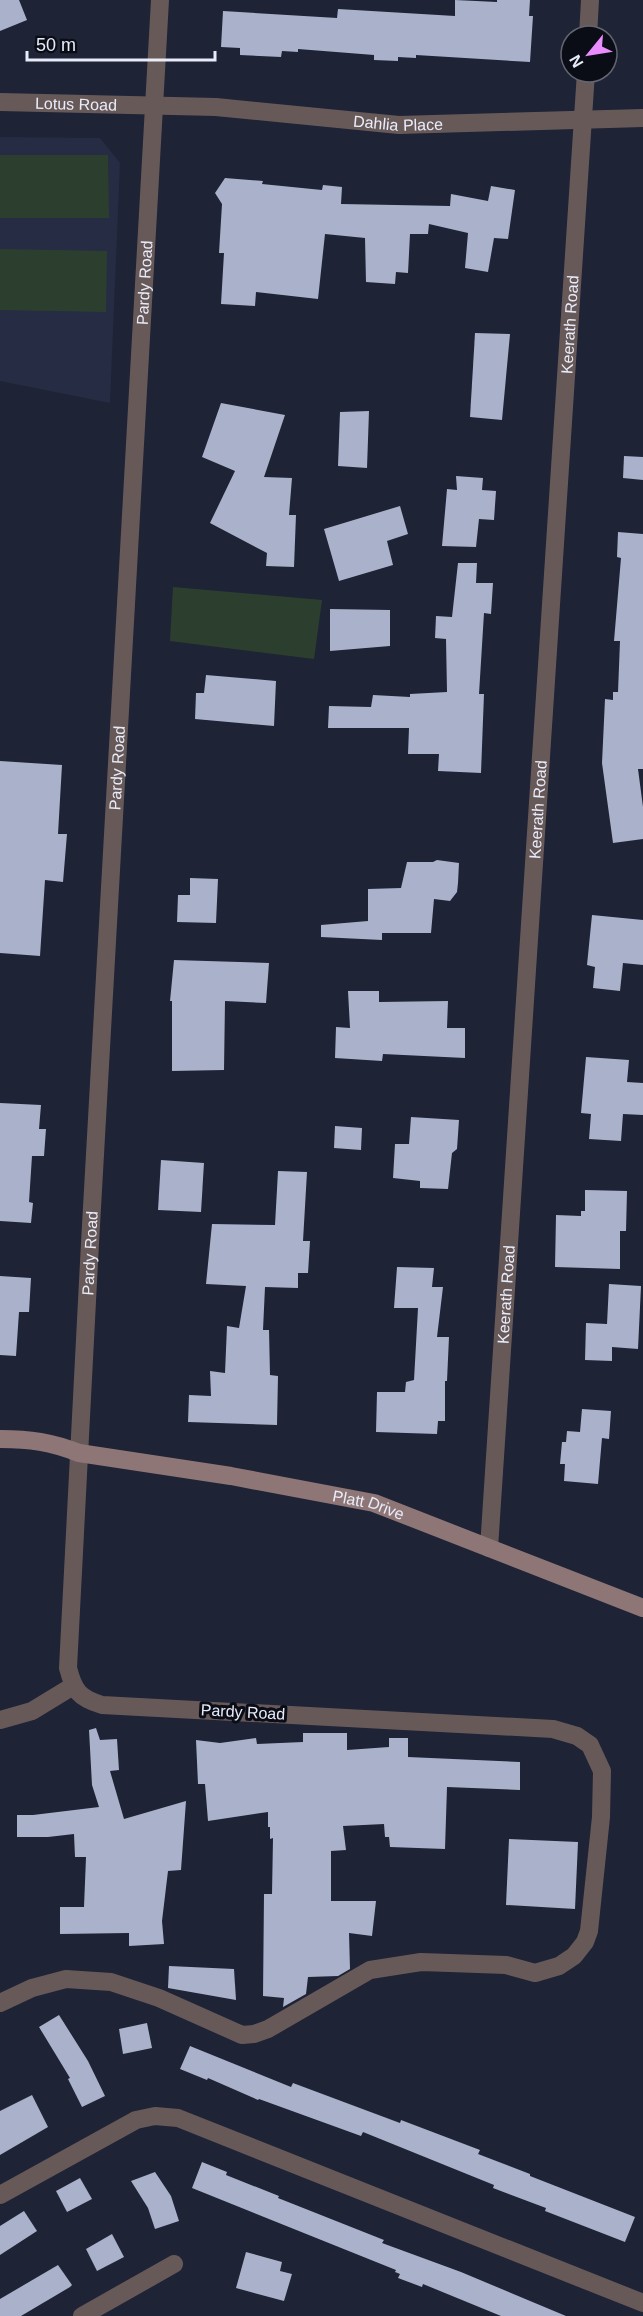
<svg xmlns="http://www.w3.org/2000/svg" width="643" height="2316" font-family="Arial,sans-serif">
	<rect width="100%" height="100%" fill="#1e2336"/>
	<path fill="#252c44" d="M0 137 100 138 120 163 110 403 0 381Z"/>
	<g fill="#2c3f2e">
		<path d="M0 155H108L109 218H0Z"/>
		<path d="M0 249 107 251 106 312 0 310Z"/>
		<path d="M173 587 322 600 314 659 170 641Z"/>
	</g>
	<g fill="#aab1cb">
		<path d="M0 0H19L27 20 0 31Z"/>
		<path d="M455 0 497 2V0H530L529 16H533L530 62 416 55V58L398 57V61L374 60V55L298 49V52L282 51 281 57 240 55V48L221 47 223 11 337 18 338 9 455 16Z"/>
		<path d="M225 178 263 181 262 184 322 190 323 185 342 187 341 204 450 206 451 194 488 201 491 186 515 190 508 239 494 238 488 272 465 268 468 233 429 224 428 234H410L408 273 396 272 395 284 366 282 365 238 325 234 318 299 256 292 255 306 221 304 224 253H219L222 204 215 193Z"/>
		<path d="M475 333 510 334 502 420 470 417Z"/>
		<path d="M221 403 285 415 264 477 292 478 289 515H296L294 567 266 566 267 553 210 523 235 471 202 457Z"/>
		<path d="M369 411 367 468 338 466 340 412Z"/>
		<path d="M624 456 643 457V480L623 478Z"/>
		<path d="M456 476 483 478 482 490 496 491 494 520 479 519 476 547 442 546 447 489 457 490Z"/>
		<path d="M400 506 408 534 387 541 393 565 339 581 324 529Z"/>
		<path d="M618 532 643 534V769H638L643 807V839L613 843 602 763 605 699 613 700V692H618L620 641H614L621 558 617 557Z"/>
		<path d="M458 563H477L476 583H493L491 614 484 613 479 694H484L481 773 438 771 439 754H408L409 728H328L329 706 371 707 373 695 410 697V694L447 692 446 639 435 638 436 616 452 617Z"/>
		<path d="M330 609 390 610V646L330 651Z"/>
		<path d="M206 675 276 681 274 726 195 719 196 693H204Z"/>
		<path d="M0 761 62 765 58 834H67L63 882 45 880 40 956 0 953Z"/>
		<path d="M437 860 459 863 458 883 457 892 450 901 434 899 431 933H382V940L321 937V925L368 921V889L401 888 407 862H433Z"/>
		<path d="M190 878 218 879 216 923 177 922 178 895H190Z"/>
		<path d="M592 915 643 920V965L623 963 620 991 593 988 595 967 587 965Z"/>
		<path d="M174 960 269 963 266 1003 225 1001 224 1070 172 1071V1001H170Z"/>
		<path d="M348 991H379V1002L448 1001 447 1028H465V1058L383 1054 382 1061 335 1058 336 1027 350 1028Z"/>
		<path d="M586 1057 629 1060 627 1082 643 1083V1115L623 1114 621 1141 589 1139 591 1114 581 1113Z"/>
		<path d="M0 1103 41 1105 39 1129H46L44 1156H32L29 1202 33 1203 31 1223 0 1221Z"/>
		<path d="M411 1117 459 1120 457 1149 452 1153 448 1189 420 1188V1181L393 1178 395 1144H409Z"/>
		<path d="M335 1126 362 1128 361 1150 334 1148Z"/>
		<path d="M161 1160 204 1163 201 1212 158 1210Z"/>
		<path d="M278 1171 307 1172 303 1241H310L308 1273H298V1288L265 1287 263 1330H269L270 1375 278 1376 277 1425 188 1422 189 1395 211 1396 210 1371 225 1373 227 1326 239 1328 246 1286 206 1284 212 1224 275 1225Z"/>
		<path d="M585 1190 627 1191 626 1231H620V1269L555 1267 556 1215 581 1216V1211H585Z"/>
		<path d="M397 1267 434 1268 432 1287H443L437 1337H449L447 1381H445V1421H438L437 1434 376 1432 377 1392H405L406 1382 414 1380 418 1308H394Z"/>
		<path d="M0 1276 31 1278 29 1312H19L16 1356 0 1355Z"/>
		<path d="M609 1284 641 1286 638 1349 612 1347V1361L585 1360 586 1323 607 1324Z"/>
		<path d="M582 1409 611 1411 609 1439 602 1438 598 1484 564 1481 565 1464H560L562 1442H566L567 1431 580 1432Z"/>
		<path d="M96 1728 100 1740 117 1739 119 1770 110 1771 124 1819 186 1801 181 1870 168 1871 162 1921 164 1944 129 1946V1933L60 1934V1907H84L86 1857H75L74 1834 48 1837H17V1815H33L99 1807 92 1785 89 1730Z"/>
		<path d="M303 1733H347V1750L389 1747V1738H408V1757L520 1762V1790L447 1787 445 1849 390 1847 389 1837H385L384 1824 343 1826 346 1850 331 1851V1901H376L372 1936 349 1933 350 1969 338 1976 308 1977 306 1994 283 2007 284 1998 263 1996 264 1894H272L273 1838 270 1839V1827H268V1812L208 1821 205 1784H198L196 1740 220 1743 256 1738 257 1744 303 1742Z"/>
		<path d="M509 1839 578 1842 575 1909 506 1905Z"/>
		<path d="M169 1966 234 1969 236 2000 168 1988Z"/>
		<path d="M59 2015 88 2061 105 2096 82 2107 68 2079 70 2078 39 2027Z"/>
		<path d="M147 2023 152 2048 123 2054 119 2029Z"/>
		<path d="M190 2046 291 2087 293 2083 400 2123 401 2120 480 2150 478 2154 530 2174V2176L635 2217 625 2242 545 2211 546 2208 493 2188 494 2185 363 2132 361 2136 259 2099 258 2100 208 2078 207 2080 180 2069Z"/>
		<path d="M32 2095 48 2127 0 2155V2111Z"/>
		<path d="M202 2162 227 2172 226 2175 279 2196 278 2198 384 2240 382 2243 461 2272 566 2316H501L423 2284 422 2287 398 2278 400 2274 395 2272 396 2270 192 2188Z"/>
		<path d="M155 2172 171 2196 179 2221 155 2229 148 2208 131 2181Z"/>
		<path d="M80 2178 92 2199 67 2212 56 2191Z"/>
		<path d="M24 2211 37 2231 0 2255V2226Z"/>
		<path d="M112 2234 124 2257 97 2271 86 2249Z"/>
		<path d="M246 2252 282 2262 280 2271 292 2274 284 2301 236 2288Z"/>
		<path d="M58 2265 72 2285 70 2287 21 2316H0V2299Z"/>
	</g>
	<g fill="none" stroke-linecap="round" stroke-linejoin="round">
		<g stroke="#685959" stroke-width="18">
			<path d="M588 36 590 0"/>
			<path id="s1" d="M0 102 216 107 399 125 643 118"/>
			<path id="s2" d="M489 1548 586 72"/>
			<path d="M0 1720 32 1711 73 1686"/>
			<path id="s3" d="M0 2003 32 1988 66 1979 111 1982 159 1998 242 2035 254 2034 268 2029 370 1970 421 1962 506 1965 535 1973 559 1966 574 1956 585 1942 589 1931 601 1817 602 1771 590 1745 577 1736 553 1729 102 1705C79 1698 74 1691 68 1668L90 1243 160 0"/>
			<path d="M0 2195 136 2120 155 2116 178 2118 643 2303"/>
			<path d="M82 2316 174 2264"/>
		</g>
		<path stroke="#8f7676" stroke-width="18" id="s4" d="M0 1439C30 1439 51 1442 79 1453L231 1476 374 1503 643 1608"/>
	</g>
	<g text-anchor="middle" dominant-baseline="central" stroke-width="6" stroke-linejoin="round" paint-order="stroke">
		<g font-size="16" fill="#e8ecfa" stroke="#0b0d16">
			<text stroke="none"><textPath href="#s1" startOffset="76">Lotus Road</textPath></text>
			<text stroke="none"><textPath href="#s1" startOffset="399">Dahlia Place</textPath></text>
			<text stroke="none"><textPath href="#s3" startOffset="2764">Pardy Road</textPath></text>
			<text stroke="none"><textPath href="#s2" startOffset="1226">Keerath Road</textPath></text>
			<text stroke="none"><textPath href="#s3" startOffset="2278">Pardy Road</textPath></text>
			<text stroke="none"><textPath href="#s2" startOffset="740">Keerath Road</textPath></text>
			<text stroke="none"><textPath href="#s3" startOffset="1792">Pardy Road</textPath></text>
			<text stroke="none"><textPath href="#s2" startOffset="254">Keerath Road</textPath></text>
			<text stroke="none"><textPath href="#s4" startOffset="375">Platt Drive</textPath></text>
			<text transform="translate(243 1712) rotate(3)">Pardy Road</text>
		</g>
	</g>
	<g transform="translate(589 54) rotate(240)"><circle r="28" fill="#0b0d16" stroke="#636671" stroke-width="1.5"/>
	<path d="M0-4.5L10 22L0 15L-10 22Z" fill="#e98dfe"/>
	<text y="-9" font-size="16" font-weight="bold" text-anchor="middle" fill="#e8ecfa">N</text>
	</g>
	<path d="M27 51v9h188v-9" fill="none" stroke="#e8ecfa" stroke-width="3"/>
	<text x="36" y="51" font-size="18" fill="#e8ecfa" stroke="#0b0d16" stroke-width="4.5" paint-order="stroke">50 m</text>
</svg>
